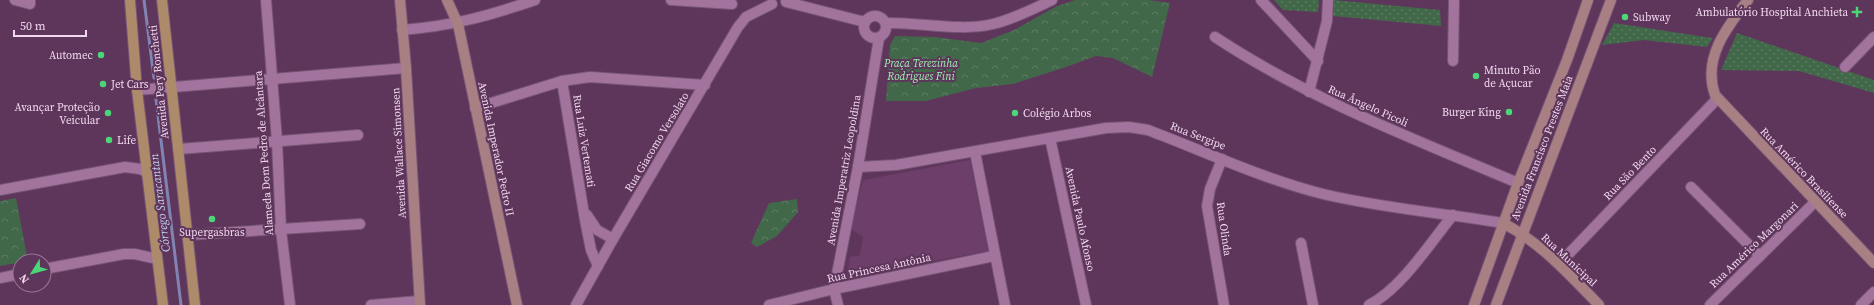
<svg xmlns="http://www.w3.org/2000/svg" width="1874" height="305" font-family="'Source Serif 4',serif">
	<defs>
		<pattern id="grass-dots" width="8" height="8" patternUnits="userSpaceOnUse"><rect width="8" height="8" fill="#42684a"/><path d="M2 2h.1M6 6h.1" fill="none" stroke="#5e7d64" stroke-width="1.8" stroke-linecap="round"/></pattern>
		<pattern id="park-crowns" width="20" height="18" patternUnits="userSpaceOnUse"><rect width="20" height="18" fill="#42684a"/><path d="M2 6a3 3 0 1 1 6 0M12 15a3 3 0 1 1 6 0" fill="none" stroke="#5e7d64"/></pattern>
	</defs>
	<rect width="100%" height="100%" fill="#5e355b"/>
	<path fill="#6d3e69" d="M970 160 988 251 847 277 850 257 860 255 863 237 851 229 863 180Z"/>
	<g fill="url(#grass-dots)">
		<path d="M1274 0H1319L1318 12 1283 10Z"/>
		<path d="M1334 0 1440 10 1441 26 1333 16Z"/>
		<path d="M1614 23 1712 38H1713L1707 47 1644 40 1602 45Z"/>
		<path d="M1737 33 1874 80V93L1799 71 1721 70Z"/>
	</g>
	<g fill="url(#park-crowns)">
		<path d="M1075 0H1149L1170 3 1152 77 1113 58 1096 56 1069 66 1013 84 976 88 926 101H886L890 45 895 36 935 37 981 43 1014 30 1055 7Z"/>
		<path d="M16 198 28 261 0 266V201Z"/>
		<path d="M797 199 798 212 777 236 757 247 751 243 769 203Z"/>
	</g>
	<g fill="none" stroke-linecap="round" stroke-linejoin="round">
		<g stroke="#8084b3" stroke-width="3">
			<path d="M144 0 154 78"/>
			<path d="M156 99 181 305"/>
		</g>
		<g stroke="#765474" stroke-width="12">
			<g id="street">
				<path d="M15 0 30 4V0"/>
				<path d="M266 0 277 141 281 230 290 305"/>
				<path d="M671 0 732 4"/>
				<path d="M1261 0 1318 61"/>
				<path d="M786 2 865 22"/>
				<circle cx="875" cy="27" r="11"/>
				<path d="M886 23C920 22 960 32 993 24 1014 19 1033 9 1052 0"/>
				<path d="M402 30C452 26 488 16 535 0"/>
				<path d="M1215 37C1309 99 1414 139 1518 183"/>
				<path d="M1453 61 1454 0"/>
				<path d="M1845 67 1874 37"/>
				<path d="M562 81 585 220 591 250 598 266"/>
				<path d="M137 90 406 68"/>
				<path d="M1309 92 1327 21 1328 0"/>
				<path d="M475 108 562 81 590 77 705 85"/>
				<path d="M1050 138 1086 305"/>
				<path d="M179 149 358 135"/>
				<path d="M975 152 1005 305"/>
				<path d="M1222 159 1210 189 1207 206 1224 305"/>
				<path d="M858 167 896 165 1106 128 1129 127 1148 130C1206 152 1263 179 1323 194 1381 208 1443 213 1503 223"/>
				<path d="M1691 187 1760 256"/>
				<path d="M0 190 125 167 140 169 146 172"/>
				<path d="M587 215 597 230 613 239"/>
				<path d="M188 235 360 224"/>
				<path d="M1301 243 1313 305"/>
				<path d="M1559 264 1717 99"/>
				<path d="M44 269 124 254H135L157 259"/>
				<path d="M0 278 20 274"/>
				<path d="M371 305 419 301"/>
				<path d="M576 305 613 239 738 27 746 17 772 4"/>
				<path d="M769 305 834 289 994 256"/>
				<path d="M838 305 834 289 858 167 879 38"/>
				<path d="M1369 305C1402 288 1430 243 1453 215"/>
				<path d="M1710 305 1815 202"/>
				<path d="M1861 305 1874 292"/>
			</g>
		</g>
		<g stroke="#765474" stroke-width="12">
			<g id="secondary">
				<path d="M400 0 406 68 420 305"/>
				<path d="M447 0 458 24 517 305"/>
				<path d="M1748 0C1727 27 1702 58 1715 95L1874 263"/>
				<path d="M1503 223C1541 243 1569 274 1599 305"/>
				<path d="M1474 305 1518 183 1567 60 1588 0"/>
				<path d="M1496 305 1611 0"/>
			</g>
		</g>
		<g stroke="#765474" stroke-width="12">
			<g id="primary">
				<path d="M130 0 137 90 163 305"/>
				<path d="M162 0 195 305"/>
			</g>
		</g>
		<use href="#street" stroke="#a2749d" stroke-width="10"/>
		<use href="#secondary" stroke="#a87f83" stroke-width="10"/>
		<use href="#primary" stroke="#ad8a69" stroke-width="10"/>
	</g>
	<g fill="#4bd677" stroke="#5e355b" stroke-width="1.5">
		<path d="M1855 6h4v4h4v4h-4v4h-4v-4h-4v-4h4z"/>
		<circle cx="1625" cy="17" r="4"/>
		<circle cx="101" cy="55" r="4"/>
		<circle cx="1476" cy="76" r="4"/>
		<circle cx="103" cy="84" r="4"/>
		<circle cx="1509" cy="112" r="4"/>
		<circle cx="108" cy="113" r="4"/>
		<circle cx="1015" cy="113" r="4"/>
		<circle cx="109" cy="140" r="4"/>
		<circle cx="212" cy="219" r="4"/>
	</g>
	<g text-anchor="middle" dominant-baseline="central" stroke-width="4" stroke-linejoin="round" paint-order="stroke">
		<g font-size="11" fill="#f1d8ee" stroke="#5e355b" text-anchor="start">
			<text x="1848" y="12" text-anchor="end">Ambulatório Hospital Anchieta</text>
			<text x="1633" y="17">Subway</text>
			<text x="93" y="55" text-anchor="end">Automec</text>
			<text x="1484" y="70">Minuto Pão<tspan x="1484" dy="13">de Açucar</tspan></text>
			<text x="111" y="84">Jet Cars</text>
			<text x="100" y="107" text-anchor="end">Avançar Proteção<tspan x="100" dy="13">Veicular</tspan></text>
			<text x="1501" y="112" text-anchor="end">Burger King</text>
			<text x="1023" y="113">Colégio Arbos</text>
			<text x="117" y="140">Life</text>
			<text x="212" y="232" text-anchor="middle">Supergasbras</text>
		</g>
		<g font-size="11" font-style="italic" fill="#9bf2ae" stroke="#5e355b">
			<text x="921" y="63">Praça Terezinha<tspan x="921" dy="13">Rodrigues Fini</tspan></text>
		</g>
		<g font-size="11" fill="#f1d8ee" stroke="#5e355b">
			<text transform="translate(159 82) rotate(-96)">Avenida Pery Ronchetti</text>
			<text transform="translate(1368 106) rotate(24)">Rua Ângelo Picoli</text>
			<text transform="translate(1198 136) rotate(21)">Rua Sergipe</text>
			<text transform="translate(584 141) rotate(81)">Rua Luiz Vertemati</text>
			<text transform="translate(657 142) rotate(-59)">Rua Giacomo Versolato</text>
			<text transform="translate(1542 148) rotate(-69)">Avenida Francisco Prestes Maia</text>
			<text transform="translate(496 149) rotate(78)">Avenida Imperador Pedro II</text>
			<text transform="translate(264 153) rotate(-94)">Alameda Dom Pedro de Alcântara</text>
			<text transform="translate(399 153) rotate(-93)">Avenida Wallace Simonsen</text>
			<text transform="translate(844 170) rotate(-80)">Avenida Imperatriz Leopoldina</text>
			<text transform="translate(1630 173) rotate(-46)">Rua São Bento</text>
			<text transform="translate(1804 173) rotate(46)">Rua Américo Brasiliense</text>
			<text transform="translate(1080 219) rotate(78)">Avenida Paulo Afonso</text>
			<text transform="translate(1224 229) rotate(82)">Rua Olinda</text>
			<text transform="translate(1754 245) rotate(-44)">Rua Américo Margonari</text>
			<text transform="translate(1569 260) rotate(43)">Rua Municipal</text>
			<text transform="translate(879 268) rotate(-12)">Rua Princesa Antônia</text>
		</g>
		<g font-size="12" font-style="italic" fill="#c1cdef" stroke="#5e355b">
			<text transform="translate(160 203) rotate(-97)">Córrego Saracantan</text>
		</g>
	</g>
	<g transform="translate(32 273) rotate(233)"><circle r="19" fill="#5e355b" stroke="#997696"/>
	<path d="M0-3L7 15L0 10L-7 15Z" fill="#4bd677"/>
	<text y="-6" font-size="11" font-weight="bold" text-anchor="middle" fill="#f1d8ee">N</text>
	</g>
	<path d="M14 30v6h72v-6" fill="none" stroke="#f1d8ee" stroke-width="2"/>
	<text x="20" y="30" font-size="12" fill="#f1d8ee" stroke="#5e355b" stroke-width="3" paint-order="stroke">50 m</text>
</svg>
